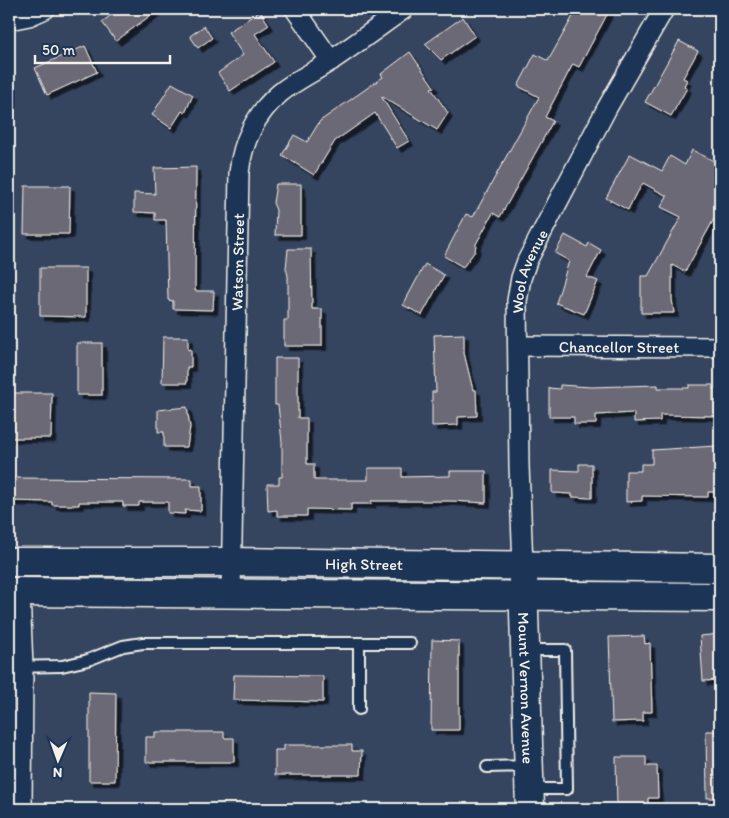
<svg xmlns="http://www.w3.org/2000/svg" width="729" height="818" font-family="Itim,sans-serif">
	<defs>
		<filter id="shadow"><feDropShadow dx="4.5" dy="4.5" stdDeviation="0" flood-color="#0009"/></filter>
	</defs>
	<rect width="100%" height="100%" fill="#354560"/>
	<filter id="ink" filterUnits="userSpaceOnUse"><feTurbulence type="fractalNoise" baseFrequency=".02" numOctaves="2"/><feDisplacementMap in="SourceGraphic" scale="10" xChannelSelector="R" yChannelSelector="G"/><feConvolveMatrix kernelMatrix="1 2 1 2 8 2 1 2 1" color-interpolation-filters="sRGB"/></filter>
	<g filter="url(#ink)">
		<g fill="#6c6976" stroke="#f4f1e8" filter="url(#shadow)">
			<path d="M119 9H159L116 41 102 22Z"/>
			<path d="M577 9H610L579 67 573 64 545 117 553 121 500 217 493 213 476 244 475 251 463 267 444 256 466 214 473 217 539 97 518 86 535 54 548 61Z"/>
			<path d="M260 11 269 25 255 34 274 62 230 91 218 73 243 55 228 32Z"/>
			<path d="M463 17 475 36 441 60 425 44Z"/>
			<path d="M204 26 212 38 198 48 190 36Z"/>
			<path d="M679 41 698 51 683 78 687 80 684 86 687 88 671 116 645 102Z"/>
			<path d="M85 46 97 72 47 95 35 68Z"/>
			<path d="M410 52 434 87 431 88 448 113 437 130 381 96 409 141 397 148 375 113 335 141 314 175 282 155 294 135 307 142 320 121 383 77 381 74Z"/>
			<path d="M172 83 193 95 185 113 182 111 171 128 152 115Z"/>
			<path d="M692 150 720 164V208L685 272 672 265V299L674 313H641V276H648L681 217 661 207 667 196 643 183 636 195H635L628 210 606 198 630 154 662 171 670 156 685 165Z"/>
			<path d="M196 167 195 291H214L213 310 173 309V301L168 300 166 220H155V213L134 212V193L155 194 154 168Z"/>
			<path d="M276 184H301V235H275L276 210 273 203Z"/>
			<path d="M25 186H70L69 234H24Z"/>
			<path d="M565 235 587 247 589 243 601 250 587 277 598 281 584 314 556 303 569 261 555 253Z"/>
			<path d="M288 249H311L312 309H322V346H284V320H288V276L286 268Z"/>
			<path d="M425 264 444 275 422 315 403 305Z"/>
			<path d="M40 268H86V317L40 316Z"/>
			<path d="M464 334V353L473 390H476L477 416 458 417V425L432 426V392H436L434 335Z"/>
			<path d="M163 337H188V350L191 349V367H187V383H162Z"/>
			<rect x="77" y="343" width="25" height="52"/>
			<path d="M275 358H298V418H307V464H314V480H368V468H402V477L450 476V471H486V503L451 501H371V504H351V510L307 509V516H277V510L268 511 267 484H279V477H282V442L278 405H275Z"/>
			<path d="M560 385 591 387 658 385V388H689V385H713V401H720V416L660 415V421L634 422V413L596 415V424H574V417H549V388L560 389Z"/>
			<path d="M9 393H52L51 438H9Z"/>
			<path d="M187 407 190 427 187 447H164V432H158V410Z"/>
			<path d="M716 446V465H720V492H708V497L642 496V501L626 502V471H641V464H652V450Z"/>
			<path d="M579 464H592V498L572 497V494L552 493V470L579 471Z"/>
			<path d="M9 478 192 479V486H201V511L185 510V514L168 513V502H139V506H123V502H79V505H52V502L9 501Z"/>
			<path d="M720 634V680L703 681 700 636Z"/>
			<path d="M644 636 645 644 650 643 652 712H643V721L612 722 609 637Z"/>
			<path d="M432 640 459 641V730H431Z"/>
			<path d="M234 675 323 676V702L233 700Z"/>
			<path d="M89 692 116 693 115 781H89Z"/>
			<path d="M706 731H720V798H707Z"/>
			<path d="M155 732H224V738H234V762H146V737H155Z"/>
			<path d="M284 745H352V751H362L361 775H275V750H284Z"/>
			<path d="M616 757H646V766H657L658 798H648V808H617Z"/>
		</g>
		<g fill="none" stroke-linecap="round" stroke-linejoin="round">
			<g stroke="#f4f1e8" stroke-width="14">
				<g id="lane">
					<path d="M359 643V709"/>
					<path d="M526 650H565L567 789H530"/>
					<path d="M9 667 62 666 88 660 123 646 143 643H410"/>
					<path d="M487 767 528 766"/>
				</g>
			</g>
			<g stroke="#f4f1e8" stroke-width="22">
				<g id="street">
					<path d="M295 9 331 61"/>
					<path d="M9 20 29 16 45 9"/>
					<path id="s1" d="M518 346 720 347"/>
					<path id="s2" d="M523 565 519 466 517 301 521 278 527 261 607 108 664 9"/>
					<path d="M20 592 23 668 22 809"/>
					<path id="s3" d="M231 593 239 173C242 142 256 113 280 93 296 80 316 71 332 60 357 43 380 26 404 9"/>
				</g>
			</g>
			<g stroke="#f4f1e8" stroke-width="31">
				<g id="secondary">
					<path id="s4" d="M9 562H231L720 568"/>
					<path id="s5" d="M523 579 530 809"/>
					<path d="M9 592 720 597"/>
				</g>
			</g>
			<use href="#lane" stroke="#1d3557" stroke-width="10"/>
			<use href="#street" stroke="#1d3557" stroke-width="19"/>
			<use href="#secondary" stroke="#1d3557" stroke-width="28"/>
		</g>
	</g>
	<g text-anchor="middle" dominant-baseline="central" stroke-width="5" stroke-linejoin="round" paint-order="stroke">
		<g font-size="16" fill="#f4f1e8" stroke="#1d3557">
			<text stroke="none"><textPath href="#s3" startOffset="331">Watson Street</textPath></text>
			<text stroke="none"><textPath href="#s2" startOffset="296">Wool Avenue</textPath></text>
			<text stroke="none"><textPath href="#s1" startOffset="101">Chancellor Street</textPath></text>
			<text stroke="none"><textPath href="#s4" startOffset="355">High Street</textPath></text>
			<text stroke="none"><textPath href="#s5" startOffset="109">Mount Vernon Avenue</textPath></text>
		</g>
	</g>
	<rect width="729" height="818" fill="none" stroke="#1d3557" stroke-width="30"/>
	<rect x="15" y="15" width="699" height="788" fill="none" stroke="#f4f1e8" stroke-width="2" filter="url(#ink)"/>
	<g transform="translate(58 760) rotate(182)" stroke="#1d3557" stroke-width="4" paint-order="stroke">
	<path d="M0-4L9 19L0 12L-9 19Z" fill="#f4f1e8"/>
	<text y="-8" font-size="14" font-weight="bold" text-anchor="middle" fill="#f4f1e8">N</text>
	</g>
	<path d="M35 55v8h135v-8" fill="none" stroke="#f4f1e8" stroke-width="2.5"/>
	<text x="42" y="55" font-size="15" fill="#f4f1e8" stroke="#1d3557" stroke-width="4" paint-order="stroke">50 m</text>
</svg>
